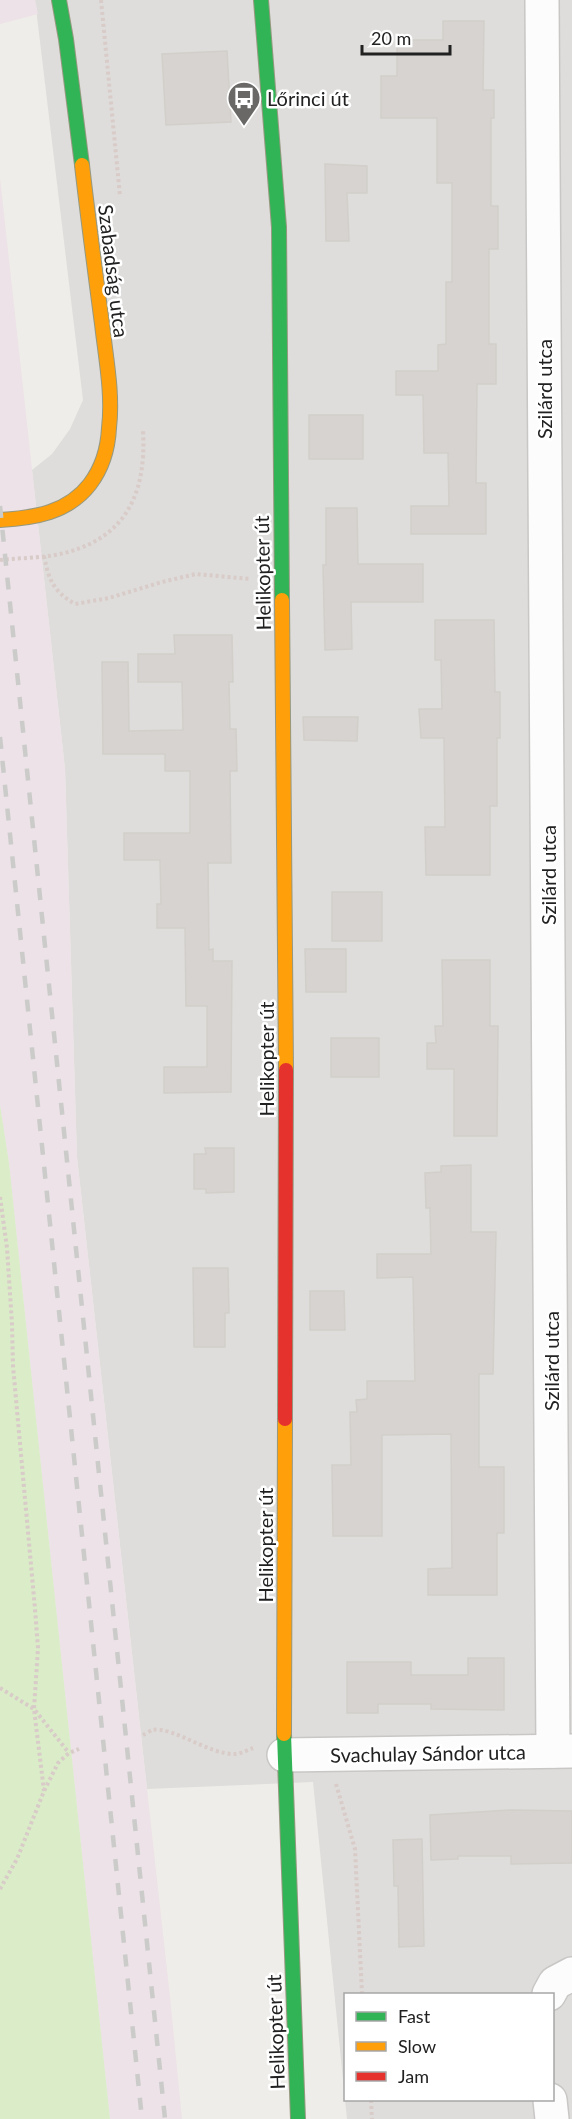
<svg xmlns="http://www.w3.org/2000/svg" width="572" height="2119" font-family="Lato,sans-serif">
	<rect width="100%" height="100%" fill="#efede9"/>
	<path fill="#dedddb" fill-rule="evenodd" d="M35 0H572V2119H347L313 1782 147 1789 77 1157 65 769 32 470 52 454 70 429 83 400ZM346 1994H552V2100H346Z"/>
	<g fill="#ece2e7">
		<path d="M0 0H35L38 14 0 24Z"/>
		<path d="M0 178 65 769 77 1157 170 1997 182 2119H110L9 1163 0 1105Z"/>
	</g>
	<path fill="#daecc8" d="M0 1105 9 1163 110 2119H0Z"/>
	<g fill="#d6d3d0" stroke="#d2cfca" stroke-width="1.5">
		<path d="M443 21H484L483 90H494V118H491V206H498V249H489V344H496V384H477L476 483H486V534H411V506H449L448 453H424L423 395H396V371H438V345L446 344V282H452V183H437V118H381V76H397V40H443Z"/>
		<path d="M227 51 231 122 166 125 162 54Z"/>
		<path d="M325 164 367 166V193H347L349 241H326Z"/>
		<rect x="309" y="415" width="54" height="44"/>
		<path d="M326 508H357L358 564H423V602H351L352 649 325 650 323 565H326Z"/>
		<path d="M435 620H494L495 692H500V738H497V806H490V875H426L425 827H445L444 738H421L419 709H442L441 660H435Z"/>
		<path d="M174 635H232L233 682H229L230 729H236L237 771H230L231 863H208L209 950 213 949V961H232L231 1092 164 1093V1067H207V1006H186L185 928H157V904H161L160 860H124V833H190V771H165V754H103L102 662H128L129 731 183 730 182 682H138V654H175Z"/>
		<path d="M303 717H358L357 741 304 740Z"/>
		<rect x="332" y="892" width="50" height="49"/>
		<path d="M305 949H346V992H306Z"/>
		<path d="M442 960H490V1026H498L497 1136H454V1069H427V1043H436L435 1026H443Z"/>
		<rect x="331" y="1038" width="48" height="39"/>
		<path d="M205 1148H234V1192L206 1193V1189H194V1154H206Z"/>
		<path d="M471 1165V1232H496L493 1374H479V1467H504V1533H497V1595H428V1569L452 1568 451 1434 382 1435V1536H333L332 1465H351L350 1412H357L356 1400 367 1399V1381H415L413 1277 377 1278V1254H431L430 1208H426L425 1173 441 1172V1166Z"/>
		<path d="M193 1268H228L229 1313H225V1347H194Z"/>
		<path d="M310 1291H344L345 1330H310Z"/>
		<path d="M468 1658H504V1710L431 1709V1704H378V1713H347V1662H411V1675H468Z"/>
		<path d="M510 1810 572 1811V1863L511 1864V1856H458V1859L431 1860 430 1815Z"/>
		<path d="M422 1839 424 1946 399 1947 398 1886H394L393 1840Z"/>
	</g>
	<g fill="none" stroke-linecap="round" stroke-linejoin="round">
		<g stroke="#c8c7c5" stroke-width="36">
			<g id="street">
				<path d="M542 0 553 1751"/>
				<path d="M284 1755 572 1751"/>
				<path d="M549 1994 555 1983 572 1974"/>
				<path d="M550 2100 552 2119"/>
			</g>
		</g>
		<g stroke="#969980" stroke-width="16">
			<g id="fast">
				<path d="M59 0 66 39 82 165"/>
				<path d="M261 0 279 227 282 600"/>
				<path d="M284 1734 298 2119"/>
			</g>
		</g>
		<g stroke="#969980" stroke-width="16">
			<g id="slow">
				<path d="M0 520C34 518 68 513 90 484 102 468 108 448 109 428 113 394 106 359 102 324 95 271 88 218 82 165"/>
				<path d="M282 600 286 1070"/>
				<path d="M284 1734 285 1419"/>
			</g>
		</g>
		<g stroke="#969980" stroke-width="16">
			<path id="jam" d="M285 1419 286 1070"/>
		</g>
		<g stroke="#d8cbc8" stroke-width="4" stroke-dasharray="3 3" stroke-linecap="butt">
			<path d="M101 0 120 196"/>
			<path d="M44 556C49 580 53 591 75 604L109 598 162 582 196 574 250 579"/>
			<path d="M0 560C18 558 38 558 55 555 124 542 147 496 143 430"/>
			<path d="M0 1197 7 1248 12 1324 13 1366 35 1609 38 1648 34 1709 44 1791"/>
			<path d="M0 1688 34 1709 69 1753"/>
			<path d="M143 1735C145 1734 150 1731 152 1730 173 1726 209 1755 235 1754 241 1754 247 1750 253 1748"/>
			<path d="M336 1784 355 1849 362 1994"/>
			<path d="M0 1889 17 1859 44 1791 58 1763 69 1753 79 1749"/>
			<path d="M371 2100 372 2119"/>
		</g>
		<use href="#street" stroke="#fdfcfc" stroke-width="33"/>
		<use href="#fast" stroke="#30b455" stroke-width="14"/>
		<use href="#slow" stroke="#ff9f0a" stroke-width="14"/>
		<use href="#jam" stroke="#e5322d" stroke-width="14"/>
		<g stroke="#cbcbca" stroke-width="4.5" stroke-dasharray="12 12" stroke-linecap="butt">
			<path d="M0 506 165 2119"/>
			<path d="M0 737 142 2119"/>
		</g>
	</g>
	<defs>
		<g id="bus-pin" transform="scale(1.725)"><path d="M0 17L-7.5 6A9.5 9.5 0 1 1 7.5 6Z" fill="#696867" stroke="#fff"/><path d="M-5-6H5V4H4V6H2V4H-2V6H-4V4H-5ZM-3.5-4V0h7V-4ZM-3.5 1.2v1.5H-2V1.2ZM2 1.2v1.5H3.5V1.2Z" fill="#fff"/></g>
	</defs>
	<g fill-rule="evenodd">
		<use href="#bus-pin" x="244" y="98"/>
	</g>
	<g text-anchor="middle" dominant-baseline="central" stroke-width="5" stroke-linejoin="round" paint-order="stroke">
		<g font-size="20" fill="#212121" stroke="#fff" text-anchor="start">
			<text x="267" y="98">Lőrinci út</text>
		</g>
		<g font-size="20" fill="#212121" stroke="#fff">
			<text transform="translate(114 271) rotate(83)">Szabadság utca</text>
			<text transform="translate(544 389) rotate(-90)">Szilárd utca</text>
			<text transform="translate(262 573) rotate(-91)">Helikopter út</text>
			<text transform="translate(548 875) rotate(-90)">Szilárd utca</text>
			<text transform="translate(266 1059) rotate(-90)">Helikopter út</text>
			<text transform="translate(551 1361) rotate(-90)">Szilárd utca</text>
			<text transform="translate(265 1545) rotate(-90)">Helikopter út</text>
			<text transform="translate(428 1753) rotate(-1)">Svachulay Sándor utca</text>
			<text transform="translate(275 2032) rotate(-92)">Helikopter út</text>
		</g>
	</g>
	<rect x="344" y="1993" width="210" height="108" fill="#ffffff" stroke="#a6a6a6" stroke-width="1.5"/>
	<rect x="356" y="2012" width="30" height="9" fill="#30b455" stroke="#a6a6a6" stroke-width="1.5"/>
	<text x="398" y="2023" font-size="18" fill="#212121">Fast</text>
	<rect x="356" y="2042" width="30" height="9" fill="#ff9f0a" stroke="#a6a6a6" stroke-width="1.5"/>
	<text x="398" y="2053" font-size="18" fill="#212121">Slow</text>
	<rect x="356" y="2072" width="30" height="9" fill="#e5322d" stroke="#a6a6a6" stroke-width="1.5"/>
	<text x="398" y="2083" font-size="18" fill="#212121">Jam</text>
	<path d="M362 45v9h88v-9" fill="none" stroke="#212121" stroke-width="3"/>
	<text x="371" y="45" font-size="18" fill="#212121" stroke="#ffffff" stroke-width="4.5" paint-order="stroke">20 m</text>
</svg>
